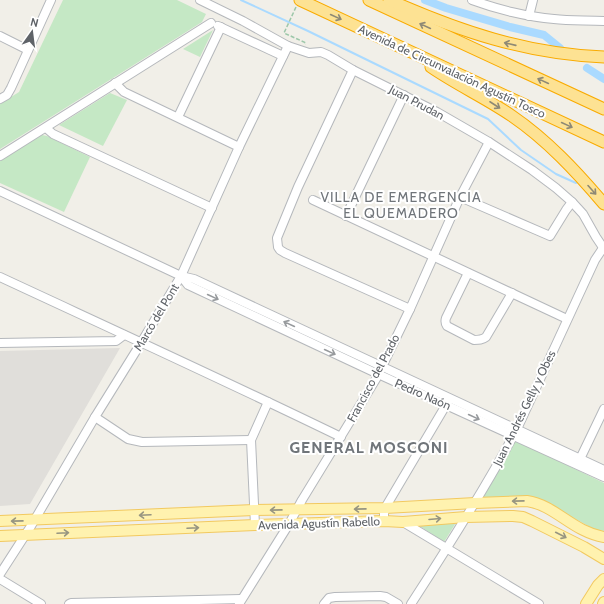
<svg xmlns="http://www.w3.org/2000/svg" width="604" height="604" font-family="Cabin,sans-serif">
	<rect width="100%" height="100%" fill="#f1efe8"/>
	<path fill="#e0deda" d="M120 348 30 504 0 506V351Z"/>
	<g fill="#c5e8c5">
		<path d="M63 0H177L206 14 202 22 0 149V104L19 92Z"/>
		<path d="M213 30 200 57 183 49Z"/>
		<path d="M110 93 127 100 103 146 59 125Z"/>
		<path d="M42 135 47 136 90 157 64 212 0 183V160Z"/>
		<path d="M515 440 604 483V531L596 530 536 498 529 496 486 500 483 498V495Z"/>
		<path d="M457 521 444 542 415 523Z"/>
	</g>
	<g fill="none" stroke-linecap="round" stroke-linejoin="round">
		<path stroke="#aadaff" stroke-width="2" d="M241 0 308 31 488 119 521 150 556 174 576 183"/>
		<g stroke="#aadaff" stroke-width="8">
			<path d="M425 0 446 8 510 27 544 35 560 48"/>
			<path d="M587 68 604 79"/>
		</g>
		<g stroke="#b5b8bc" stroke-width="10">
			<g id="minor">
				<path d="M200 0 243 21 288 46 309 53 321 52 328 55 353 70 437 112 489 142 532 170 556 188 572 202 583 214 596 237 604 249"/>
				<path d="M472 0C496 9 528 17 554 19 570 21 587 20 604 21"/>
				<path d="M529 16 533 0"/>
				<path d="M218 26 283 56"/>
				<path d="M0 36 28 50"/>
				<path d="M353 70 298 187 277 238 278 247 280 250 285 253 410 309"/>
				<path d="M115 83 124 92 239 147"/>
				<path d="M0 99 7 95 11 88 51 0"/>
				<path d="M178 117 221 27"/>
				<path d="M46 128 53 134 212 208"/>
				<path d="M0 156 211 23"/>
				<path d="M0 191 181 276 194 279 604 470"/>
				<path d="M460 197 550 236 566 210 572 202"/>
				<path d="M313 200 567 319"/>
				<path d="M346 216 404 95"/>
				<path d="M468 273 446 318C445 321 445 323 447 326L474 340C479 340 482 340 486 337L512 293"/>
				<path d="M181 276 188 285 378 374 604 477"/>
				<path d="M0 277C114 330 228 382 341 437"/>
				<path d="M0 343 116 341 124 335"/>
				<path d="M95 417 128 439 142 442 251 440"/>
				<path d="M580 459 604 409"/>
				<path d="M384 521V514L385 508 449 400"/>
				<path d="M403 522 539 604"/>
				<path d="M255 525 251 440 268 402"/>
				<path d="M0 574 31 526 95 417 141 343 181 276 239 147 288 46"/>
				<path d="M0 579 41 604"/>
				<path d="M69 604 71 603 241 599"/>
				<path d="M239 604 289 524 302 500 376 379 410 309 460 197 489 142"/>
				<path d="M324 604 329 598 335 597 380 596 386 597 398 604"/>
				<path d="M411 604C448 547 485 489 517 429L595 260 603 248"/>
			</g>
		</g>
		<g stroke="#f2c960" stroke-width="12">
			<g id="major">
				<path d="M0 521 254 510 385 508 475 503 527 501C555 505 573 532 604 537"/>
				<path d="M0 536 255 525 384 521 403 522 466 517 513 516 523 517 532 521 584 547 604 559"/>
				<path d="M586 604 598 585 604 579"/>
				<path d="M603 604 604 602"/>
			</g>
		</g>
		<g stroke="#f9ab00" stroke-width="13">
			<g id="highway">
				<path d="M300 0 604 142"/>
				<path d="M369 0 604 109"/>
				<path d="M389 0C459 31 526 54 604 57"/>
				<path d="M431 67C457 85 486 98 512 116 547 140 576 171 604 204"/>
			</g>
		</g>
		<path stroke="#9cc7a9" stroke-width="1.5" stroke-dasharray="4 2" stroke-linecap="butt" d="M296 7 284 33 306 43 305 44"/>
		<use href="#minor" stroke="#fff" stroke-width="8"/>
		<use href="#major" stroke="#fff2af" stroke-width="10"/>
		<use href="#highway" stroke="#fde293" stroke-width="11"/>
	</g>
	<defs><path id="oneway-shaft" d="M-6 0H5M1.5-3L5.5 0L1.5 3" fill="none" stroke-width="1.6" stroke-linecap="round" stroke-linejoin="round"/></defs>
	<g stroke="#8e8975">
		<use href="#oneway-shaft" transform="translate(336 17) rotate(25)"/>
		<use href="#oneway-shaft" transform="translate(425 26) rotate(-155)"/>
		<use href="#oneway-shaft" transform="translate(510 44) rotate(-167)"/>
		<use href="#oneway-shaft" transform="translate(543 81) rotate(-155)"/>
		<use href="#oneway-shaft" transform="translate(495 105) rotate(33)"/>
		<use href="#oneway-shaft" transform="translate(567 125) rotate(25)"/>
		<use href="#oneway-shaft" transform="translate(592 190) rotate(48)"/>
	</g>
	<g stroke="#979a9d">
		<use href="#oneway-shaft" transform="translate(213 297) rotate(25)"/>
		<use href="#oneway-shaft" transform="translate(289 324) rotate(-155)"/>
		<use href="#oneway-shaft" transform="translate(330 352) rotate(25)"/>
		<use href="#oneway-shaft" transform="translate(474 417) rotate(25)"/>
	</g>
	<g stroke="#979581">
		<use href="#oneway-shaft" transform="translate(518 501) rotate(179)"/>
		<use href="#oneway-shaft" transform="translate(360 509) rotate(179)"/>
		<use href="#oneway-shaft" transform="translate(276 510) rotate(179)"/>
		<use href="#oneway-shaft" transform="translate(145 515) rotate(177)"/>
		<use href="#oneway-shaft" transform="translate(435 519) rotate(-5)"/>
		<use href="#oneway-shaft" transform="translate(17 521) rotate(179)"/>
		<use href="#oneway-shaft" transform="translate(193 528) rotate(-3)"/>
		<use href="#oneway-shaft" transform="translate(63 533) rotate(-3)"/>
		<use href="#oneway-shaft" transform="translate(561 535) rotate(27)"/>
	</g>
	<g text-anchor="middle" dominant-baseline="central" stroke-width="4" stroke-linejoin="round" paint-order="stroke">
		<g font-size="12" fill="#5f6368" stroke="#fff">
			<text transform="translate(452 71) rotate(25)">Avenida de Circunvalación Agustín Tosco</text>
			<text transform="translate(417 102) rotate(28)">Juan Prudan</text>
			<text transform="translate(156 317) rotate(-59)">Marcó del Pont</text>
			<text transform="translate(373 378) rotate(-62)">Francisco del Prado</text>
			<text transform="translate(423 394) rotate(24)">Pedro Naón</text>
			<text transform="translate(524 408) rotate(-64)">Juan Andrés Gelly y Obes</text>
			<text transform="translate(319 523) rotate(-2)">Avenida Agustín Rabello</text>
		</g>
		<g font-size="14" letter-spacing="1" fill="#70757a" stroke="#fff">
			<text x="401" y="197">VILLA DE EMERGENCIA<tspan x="401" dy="16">EL QUEMADERO</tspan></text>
		</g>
		<g font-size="16" font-weight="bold" letter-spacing="1" fill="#70757a" stroke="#fff">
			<text x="369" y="447">GENERAL MOSCONI</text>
		</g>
	</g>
	<g transform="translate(32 32) rotate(14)" stroke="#ffffff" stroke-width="3" paint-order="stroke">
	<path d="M0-3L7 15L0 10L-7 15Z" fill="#5f6368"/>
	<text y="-6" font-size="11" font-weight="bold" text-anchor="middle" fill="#5f6368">N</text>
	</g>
</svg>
